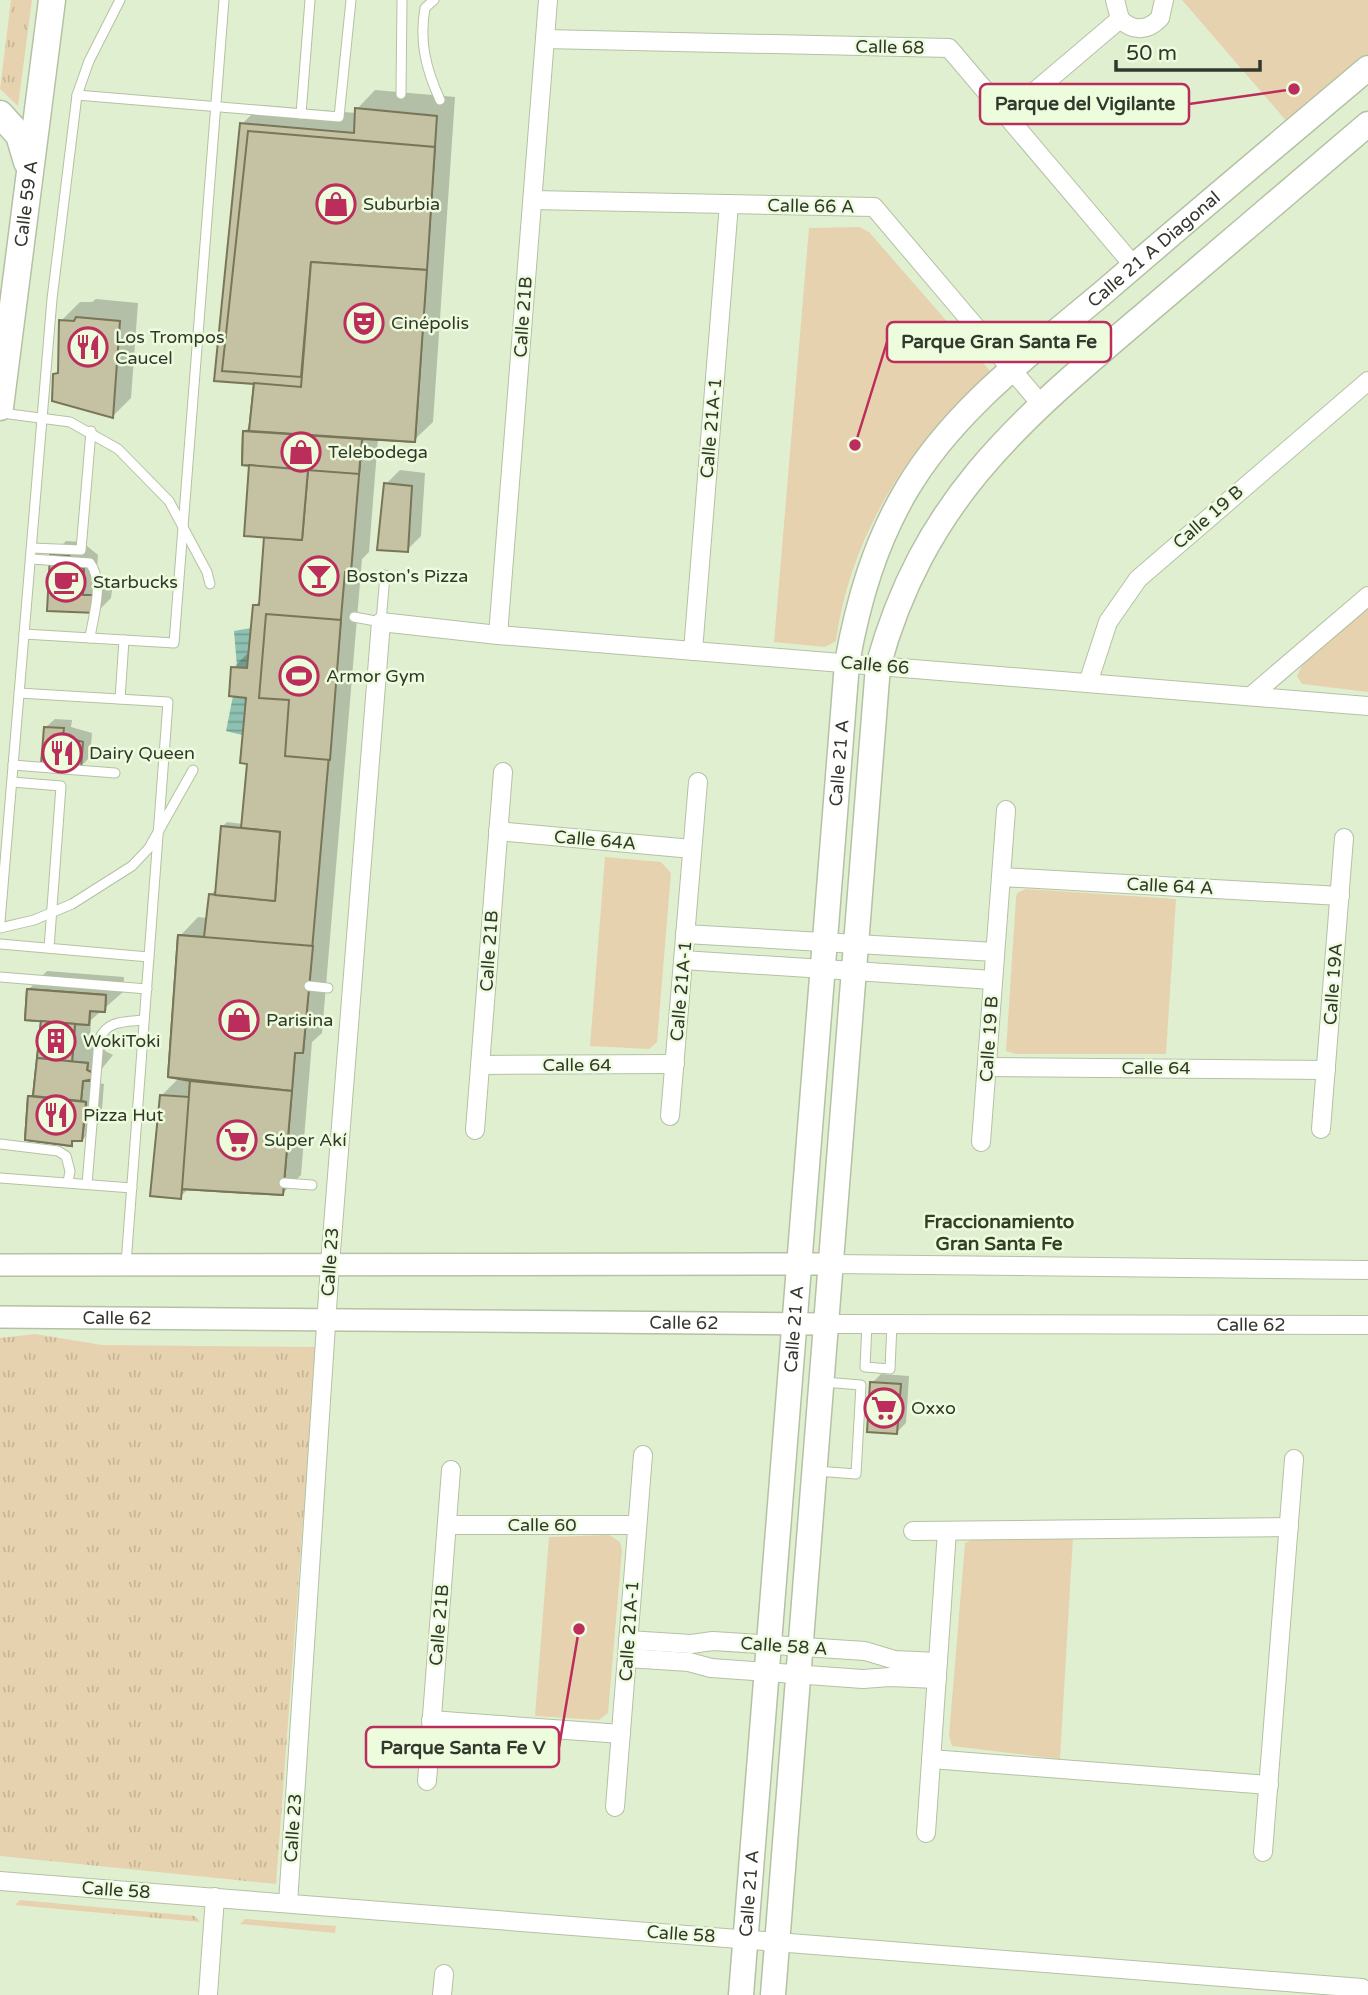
<svg xmlns="http://www.w3.org/2000/svg" width="1368" height="1995" font-family="'Varela Round',sans-serif">
	<defs>
		<pattern id="grass-tufts" width="24" height="20" patternUnits="userSpaceOnUse" patternTransform="scale(1.75)"><rect width="24" height="20" fill="#e7d2af"/><path d="M3 7l-1-3M5 7V3M7 7l1-3M15 17l-1-3M17 17v-4M19 17l1-3" fill="none" stroke="#c7b597"/></pattern>
		<pattern id="water-rules" width="6" height="5" patternUnits="userSpaceOnUse" patternTransform="scale(1.75)"><rect width="6" height="5" fill="#8fc1b3"/><path d="M0 2.5h6" fill="none" stroke="#759e92"/></pattern>
	</defs>
	<rect width="100%" height="100%" fill="#e1efd1"/>
	<g fill="url(#grass-tufts)">
		<path d="M11 0H32L18 106 0 89Z"/>
		<path d="M35 1334 102 1345 316 1347 276 1884 0 1856V1338Z"/>
		<path d="M20 1900 195 1916 200 1922 15 1905Z"/>
		<path d="M245 1919 336 1926 335 1933 240 1924Z"/>
	</g>
	<g fill="#e7d2af">
		<path d="M1182 0H1368V57L1289 124Z"/>
		<path d="M809 228 859 227 869 232 991 372C911 439 850 536 836 641L825 647 774 642Z"/>
		<path d="M1368 607V692L1302 684 1297 676 1303 663Z"/>
		<path d="M605 857 661 862 671 873 657 1042 649 1049 590 1046Z"/>
		<path d="M1026 889 1176 899 1166 1054H1016L1006 1051 1016 898 1017 893Z"/>
		<path d="M609 1535 620 1542 622 1550 608 1713 599 1720 535 1716 549 1537Z"/>
		<path d="M1073 1537 1060 1759 952 1746 949 1736 965 1543 974 1539Z"/>
	</g>
	<g fill="url(#water-rules)">
		<path d="M251 628 247 668 237 667 234 631Z"/>
		<path d="M233 696 246 698 242 735 226 731Z"/>
	</g>
	<g fill="#0003">
		<path d="M375 90 455 97 433 422 414 440 378 438 369 552 362 559 322 1033 312 1042 301 1175 282 1194 190 1187 180 1197 162 1095 180 1077V936L198 917 208 918 210 895 217 889 223 826 227 822 243 824 249 762 248 697 233 668 250 651 255 606 261 599 266 538 245 431 251 425 256 383 242 124 261 105 356 113 357 109Z"/>
		<path d="M96 299 138 303 131 398 113 416 55 375 59 370 61 321 80 302H92Z"/>
		<path d="M400 470 425 473 421 536 407 550 386 484Z"/>
		<path d="M66 541 82 542 98 555 96 581 113 582 111 598 97 612 49 609 52 555Z"/>
		<path d="M55 719 72 720 71 727 92 733 90 757 81 766 45 728Z"/>
		<path d="M47 971 124 977 123 992 91 1020 90 1043 106 1045 105 1051 113 1055 100 1071 99 1083 104 1084 101 1121 82 1140 76 1139 71 1144 30 1097 36 1092 43 1019 28 990Z"/>
		<path d="M881 1374 909 1376 906 1423 897 1432 872 1383Z"/>
	</g>
	<g fill="#c5c2a3" stroke="#787659" stroke-width="2">
		<path d="M355 108 437 116 415 442 362 439 351 572H345L303 1053H295L283 1195 182 1189 181 1199 150 1196 160 1095 189 1097 190 1081 168 1077 178 935 204 937 209 894 275 901 280 832 241 828 247 764 240 763 246 698 229 696 231 667 247 668 253 605H259L264 537 302 540 308 470 242 465 243 431H249L254 384 214 381 240 123 354 133Z"/>
		<path d="M248 131 435 147 427 270 311 262 301 377 222 371Z"/>
		<path d="M311 262 427 270 415 442 249 431 254 383 301 387Z"/>
		<path d="M76 317 120 321 113 418 52 401 53 374 58 373 59 320 74 321Z"/>
		<path d="M243 431 362 439 359 474 242 465Z"/>
		<path d="M249 465 308 470 302 540 244 536Z"/>
		<path d="M384 483 412 486 408 552 377 550Z"/>
		<path d="M50 555H68L84 569 83 595H99L97 613 47 611Z"/>
		<path d="M266 614 341 620 330 760 285 756 289 700 259 698Z"/>
		<path d="M44 727 64 728 63 736 83 742 81 768 41 764Z"/>
		<path d="M221 826 280 832 275 901 215 895Z"/>
		<path d="M178 935 313 946 303 1053H295L292 1091 168 1077Z"/>
		<path d="M27 989 106 995 105 1012 90 1011 89 1025 75 1024 72 1062 88 1063 87 1070 95 1074 92 1081H83L81 1101 86 1102 82 1141H72V1146L25 1140 28 1096H33L41 1021 25 1020Z"/>
		<path d="M27 989 106 995 105 1012 90 1011 89 1025 25 1020Z"/>
		<path d="M41 1021 75 1024 72 1062 37 1058Z"/>
		<path d="M37 1058 88 1063 87 1070 95 1074 94 1079 83 1081 81 1101 33 1096Z"/>
		<path d="M190 1081 292 1091 283 1195 182 1189Z"/>
		<path d="M28 1096 86 1102 82 1141H72V1146L25 1140Z"/>
		<path d="M870 1382 901 1384 897 1434 867 1432Z"/>
	</g>
	<g fill="none" stroke-linecap="round" stroke-linejoin="round">
		<g stroke="#b4c1a4" stroke-width="11">
			<g id="service">
				<path d="M434 0 425 8C419 42 426 69 440 100"/>
				<path d="M401 94 402 0"/>
				<path d="M77 95 339 117 351 0"/>
				<path d="M301 114 310 0"/>
				<path d="M2 413 70 422 118 449 169 501 207 572 210 584"/>
				<path d="M32 548 81 550 91 431"/>
				<path d="M31 559 90 563C105 583 93 615 90 638"/>
				<path d="M354 617 381 622 385 575"/>
				<path d="M24 634 174 643 224 0"/>
				<path d="M19 693 168 702 126 1264"/>
				<path d="M120 699 124 640"/>
				<path d="M13 765 115 773"/>
				<path d="M12 782 61 786 49 948"/>
				<path d="M0 922 52 299 77 95 89 61 120 0"/>
				<path d="M0 928 34 920 72 904 132 866 149 848 193 770"/>
				<path d="M0 944 149 957"/>
				<path d="M0 977 147 989"/>
				<path d="M309 986 328 988"/>
				<path d="M0 1144 58 1151 66 1156 70 1171 68 1182"/>
				<path d="M0 1178 132 1188"/>
				<path d="M284 1183 312 1185"/>
				<path d="M87 1184 99 1040C107 1020 124 1022 144 1020"/>
				<path d="M867 1324 865 1367 890 1369 892 1324"/>
				<path d="M816 1471 856 1474 861 1385 823 1382"/>
			</g>
		</g>
		<g stroke="#b4c1a4" stroke-width="20">
			<g id="minor">
				<path d="M1115 0 1120 19C1133 32 1148 31 1160 18L1164 0"/>
				<path d="M545 39 949 48 1134 266"/>
				<path d="M1007 115 1120 19"/>
				<path d="M533 200 874 207 1040 403"/>
				<path d="M498 635 548 0"/>
				<path d="M693 651 729 204"/>
				<path d="M1088 683 1108 622 1138 579 1368 381"/>
				<path d="M1251 696 1368 596"/>
				<path d="M498 831 692 849"/>
				<path d="M1001 877 1340 896"/>
				<path d="M685 934 995 952"/>
				<path d="M683 960 993 980"/>
				<path d="M480 1065 675 1064"/>
				<path d="M987 1067 1326 1070"/>
				<path d="M670 1116 698 782"/>
				<path d="M1321 1129 1344 838"/>
				<path d="M475 1130 503 772"/>
				<path d="M981 1142 1006 810"/>
				<path d="M831 1264 1368 1270"/>
				<path id="s1" d="M826 1324 1368 1325"/>
				<path d="M447 1525H637"/>
				<path d="M913 1531 1289 1527"/>
				<path d="M628 1640 691 1644 713 1641 865 1651 895 1660 938 1662"/>
				<path d="M627 1658 689 1662 711 1668 863 1679 890 1677 937 1679"/>
				<path d="M431 1720 621 1734"/>
				<path d="M931 1759 1269 1785"/>
				<path d="M427 1781 451 1470"/>
				<path d="M615 1807 643 1455"/>
				<path d="M926 1833 947 1531"/>
				<path d="M1263 1852 1294 1459"/>
				<path d="M0 1881 1362 1988"/>
				<path d="M288 1903 330 1264 381 622 498 635 1368 706"/>
				<path d="M208 1995 215 1897"/>
				<path d="M442 1995 444 1974"/>
			</g>
		</g>
		<g stroke="#b4c1a4" stroke-width="24">
			<g id="tertiary">
				<path d="M0 1265 831 1264"/>
				<path id="s2" d="M0 1317 826 1324"/>
			</g>
		</g>
		<g stroke="#b4c1a4" stroke-width="27">
			<g id="secondary">
				<path id="s3" d="M741 1995 847 663C858 601 875 543 907 489 955 408 1034 351 1105 291 1192 216 1280 142 1368 68"/>
				<path d="M773 1995 878 666C926 492 1027 415 1158 303 1228 243 1298 184 1368 124"/>
			</g>
		</g>
		<g stroke="#b4c1a4" stroke-width="29">
			<g id="primary">
				<path d="M0 114 19 135 27 162"/>
				<path id="s4" d="M0 407 52 0"/>
			</g>
		</g>
		<use href="#service" stroke="#fff" stroke-width="9"/>
		<use href="#minor" stroke="#fff" stroke-width="18"/>
		<use href="#tertiary" stroke="#fff" stroke-width="21"/>
		<use href="#secondary" stroke="#fff" stroke-width="24"/>
		<use href="#primary" stroke="#fff" stroke-width="26"/>
	</g>
	<defs>
		<g id="shop-ring" transform="scale(2.0125)"><circle r="9.5" fill="#eefcde" stroke="#bb2d5b" stroke-width="1.5"/><path d="M-5-2.5h2.3a2.7 3.5 0 0 1 5.4 0H5L5.5 6h-11ZM-1.5-2.5h3a1.5 2.3 0 0 0-3 0Z" fill="#bb2d5b"/></g>
		<g id="theatre-ring" transform="scale(2.0125)"><circle r="9.5" fill="#eefcde" stroke="#bb2d5b" stroke-width="1.5"/><path d="M-5-5.5Q0-4 5-5.5V0Q5 5 0 6Q-5 5-5 0ZM-3.3-2.5H-1v1.5H-3.3ZM1-2.5H3.3v1.5H1ZM-2.8 1Q0 5.5 2.8 1Z" fill="#bb2d5b"/></g>
		<g id="restaurant-ring" transform="scale(2.0125)"><circle r="9.5" fill="#eefcde" stroke="#bb2d5b" stroke-width="1.5"/><path d="M-5-6h1v4h1v-4h1v4h1v-4h1v5L-1.5 .5V6h-2V.5L-5-1ZM5-6V6H3V1.5H1.5Q1.5-4 5-6Z" fill="#bb2d5b"/></g>
		<g id="bar-ring" transform="scale(2.0125)"><circle r="9.5" fill="#eefcde" stroke="#bb2d5b" stroke-width="1.5"/><path d="M-6-5H6L.8 .8V4.5H3.5V6h-7V4.5H-.8V.8Z" fill="#bb2d5b"/></g>
		<g id="cafe-ring" transform="scale(2.0125)"><circle r="9.5" fill="#eefcde" stroke="#bb2d5b" stroke-width="1.5"/><path d="M-5.5-4.5H6V0H3Q3 3.5 0 3.5H-2.5Q-5.5 3.5-5.5 0ZM3-3.2v2h1.7v-2ZM-6 4.5H4V6H-6Z" fill="#bb2d5b"/></g>
		<g id="stadium-ring" transform="scale(2.0125)"><circle r="9.5" fill="#eefcde" stroke="#bb2d5b" stroke-width="1.5"/><path d="M0-5a6.5 5 0 1 0 0 10a6.5 5 0 1 0 0-10ZM-3.5-1.8h7v3.6h-7Z" fill="#bb2d5b"/></g>
		<g id="building-ring" transform="scale(2.0125)"><circle r="9.5" fill="#eefcde" stroke="#bb2d5b" stroke-width="1.5"/><path d="M-4-6H4V6H1V3H-1V6H-4ZM-2.5-4.3h1.7v1.8h-1.7ZM.8-4.3h1.7v1.8H.8ZM-2.5-1h1.7V.8h-1.7ZM.8-1h1.7V.8H.8Z" fill="#bb2d5b"/></g>
		<g id="supermarket-ring" transform="scale(2.0125)"><circle r="9.5" fill="#eefcde" stroke="#bb2d5b" stroke-width="1.5"/><path d="M-6-5.5h2.5l.6 2H6L4.5 2H-2.5L-4.4-4H-6ZM-1.5 3.2a1.3 1.3 0 1 0 .1 0ZM3 3.2a1.3 1.3 0 1 0 .1 0Z" fill="#bb2d5b"/></g>
	</defs>
	<g fill-rule="evenodd">
		<use href="#shop-ring" x="336" y="204"/>
		<use href="#theatre-ring" x="364" y="323"/>
		<use href="#restaurant-ring" x="88" y="347"/>
		<use href="#shop-ring" x="301" y="452"/>
		<use href="#bar-ring" x="319" y="576"/>
		<use href="#cafe-ring" x="66" y="582"/>
		<use href="#stadium-ring" x="299" y="676"/>
		<use href="#restaurant-ring" x="62" y="753"/>
		<use href="#shop-ring" x="239" y="1020"/>
		<use href="#building-ring" x="56" y="1041"/>
		<use href="#restaurant-ring" x="56" y="1115"/>
		<use href="#supermarket-ring" x="237" y="1140"/>
		<use href="#supermarket-ring" x="884" y="1408"/>
	</g>
	<g text-anchor="middle" dominant-baseline="central" stroke-width="5" stroke-linejoin="round" paint-order="stroke">
		<g font-size="18" fill="#33382c" stroke="#eefcde">
			<text transform="translate(890 47) rotate(1)">Calle 68</text>
			<text stroke="none"><textPath href="#s4" startOffset="205">Calle 59 A</textPath></text>
			<text transform="translate(811 206) rotate(1)">Calle 66 A</text>
			<text stroke="none"><textPath href="#s3" startOffset="1867">Calle 21 A Diagonal</textPath></text>
			<text transform="translate(523 317) rotate(-86)">Calle 21B</text>
			<text transform="translate(711 428) rotate(-85)">Calle 21A-1</text>
			<text transform="translate(1208 517) rotate(-41)">Calle 19 B</text>
			<text transform="translate(875 665) rotate(5)">Calle 66</text>
			<text stroke="none"><textPath href="#s3" startOffset="1236">Calle 21 A</textPath></text>
			<text transform="translate(595 840) rotate(5)">Calle 64A</text>
			<text transform="translate(1170 886) rotate(3)">Calle 64 A</text>
			<text transform="translate(489 951) rotate(-86)">Calle 21B</text>
			<text transform="translate(1333 984) rotate(-86)">Calle 19A</text>
			<text transform="translate(681 991) rotate(-85)">Calle 21A-1</text>
			<text transform="translate(989 1039) rotate(-86)">Calle 19 B</text>
			<text x="577" y="1065">Calle 64</text>
			<text x="1156" y="1068">Calle 64</text>
			<text transform="translate(330 1262) rotate(-86)">Calle 23</text>
			<text stroke="none"><textPath href="#s2" startOffset="117">Calle 62</textPath></text>
			<text stroke="none"><textPath href="#s2" startOffset="684">Calle 62</textPath></text>
			<text stroke="none"><textPath href="#s1" startOffset="425">Calle 62</textPath></text>
			<text stroke="none"><textPath href="#s3" startOffset="668">Calle 21 A</textPath></text>
			<text x="542" y="1525">Calle 60</text>
			<text transform="translate(439 1625) rotate(-85)">Calle 21B</text>
			<text transform="translate(629 1631) rotate(-86)">Calle 21A-1</text>
			<text transform="translate(784 1646) rotate(4)">Calle 58 A</text>
			<text transform="translate(293 1828) rotate(-86)">Calle 23</text>
			<text transform="translate(116 1890) rotate(4)">Calle 58</text>
			<text stroke="none"><textPath href="#s3" startOffset="102">Calle 21 A</textPath></text>
			<text transform="translate(681 1934) rotate(4)">Calle 58</text>
		</g>
		<g font-size="18" fill="#33382c" stroke="#eefcde" text-anchor="start">
			<text x="363" y="204">Suburbia</text>
			<text x="391" y="323">Cinépolis</text>
			<text x="115" y="337">Los Trompos<tspan x="115" dy="21">Caucel</tspan></text>
			<text x="328" y="452">Telebodega</text>
			<text x="346" y="576">Boston's Pizza</text>
			<text x="93" y="582">Starbucks</text>
			<text x="326" y="676">Armor Gym</text>
			<text x="89" y="753">Dairy Queen</text>
			<text x="266" y="1020">Parisina</text>
			<text x="83" y="1041">WokiToki</text>
			<text x="83" y="1115">Pizza Hut</text>
			<text x="264" y="1140">Súper Akí</text>
			<text x="911" y="1408">Oxxo</text>
		</g>
		<g font-size="19" font-weight="bold" fill="#343f26" stroke="#eefcde">
			<text x="999" y="1222">Fraccionamiento<tspan x="999" dy="22">Gran Santa Fe</tspan></text>
		</g>
	</g>
	<path fill="none" stroke="#bb2d5b" stroke-width="2.5" d="M1294 89L1189 104M855 445L887 342M579 1629L559 1747"/>
	<g fill="#bb2d5b" stroke="#eefcde" stroke-width="2.5">
		<circle cx="1294" cy="89" r="7"/>
		<circle cx="855" cy="445" r="7"/>
		<circle cx="579" cy="1629" r="7"/>
	</g>
	<g fill="#eefcde" stroke="#bb2d5b" stroke-width="2.5">
		<rect x="980" y="84" width="209" height="40" rx="7"/>
		<rect x="887" y="322" width="224" height="40" rx="7"/>
		<rect x="366" y="1727" width="193" height="40" rx="7"/>
	</g>
	<g font-size="19" text-anchor="middle" font-weight="bold" fill="#33382c">
		<text x="1085" y="110">Parque del Vigilante</text>
		<text x="999" y="348">Parque Gran Santa Fe</text>
		<text x="463" y="1754">Parque Santa Fe V</text>
	</g>
	<path d="M1116 60v10h144v-10" fill="none" stroke="#33382c" stroke-width="3.5"/>
	<text x="1126" y="60" font-size="21" fill="#33382c" stroke="#eefcde" stroke-width="5" paint-order="stroke">50 m</text>
</svg>
